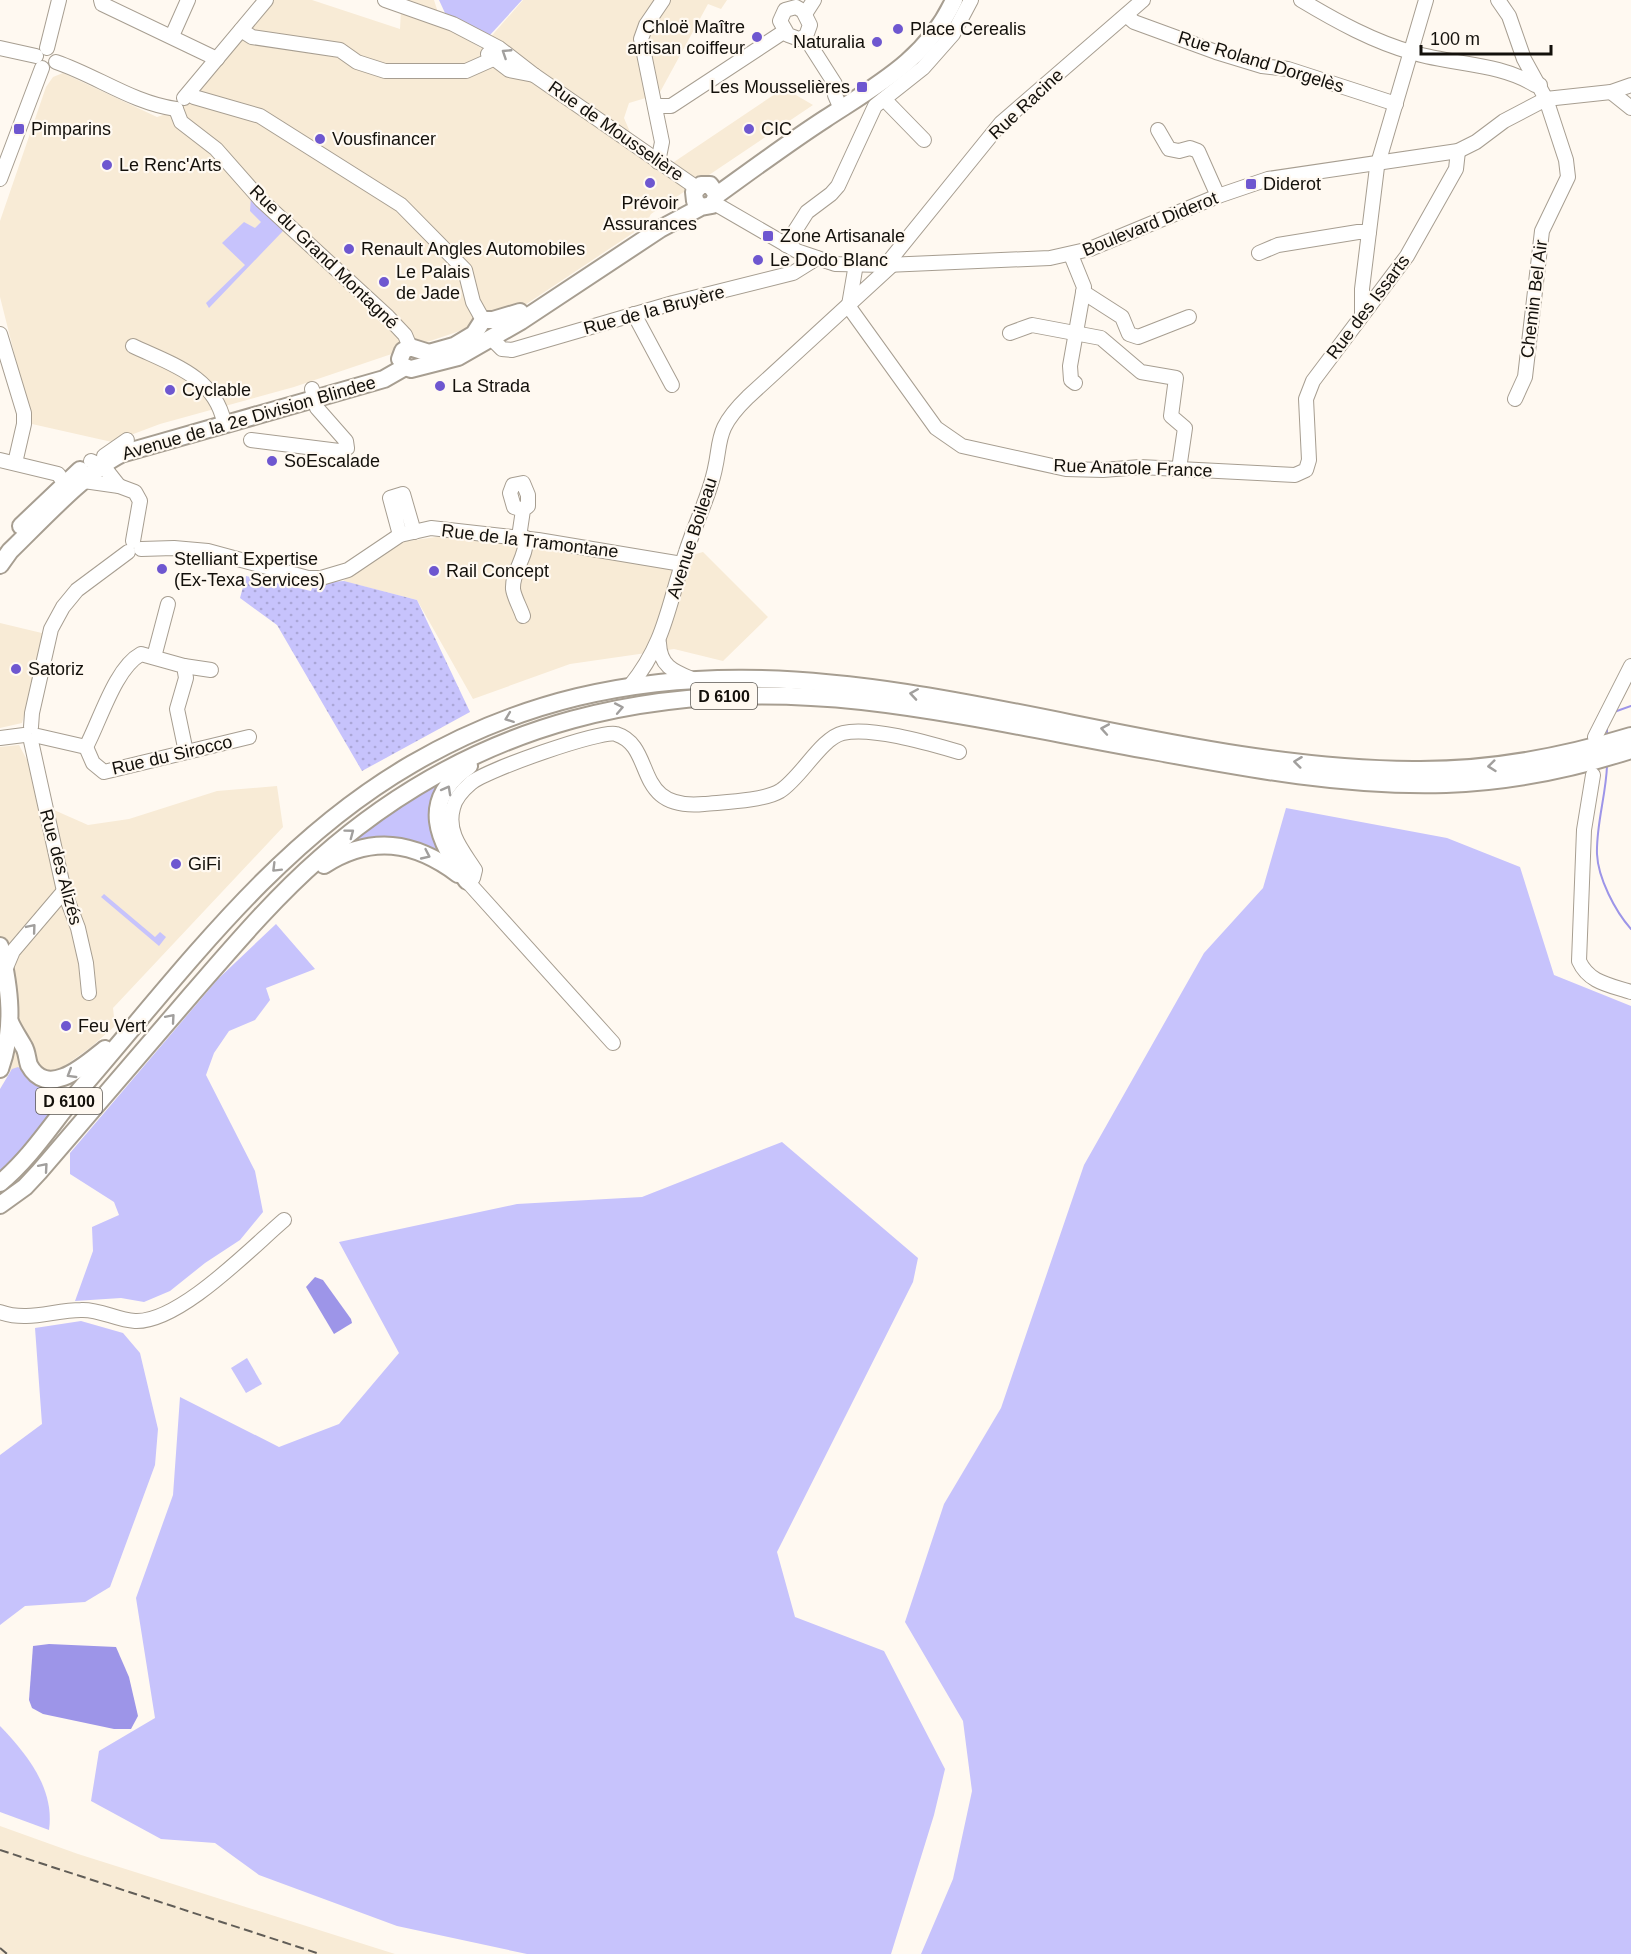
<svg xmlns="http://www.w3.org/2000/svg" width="1631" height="1954" font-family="Helvetica,sans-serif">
	<defs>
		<pattern id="park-dots" width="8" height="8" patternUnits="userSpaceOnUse" patternTransform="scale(1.5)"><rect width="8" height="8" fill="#c7c3fc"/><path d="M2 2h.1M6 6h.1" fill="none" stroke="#aaa6d7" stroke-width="1.8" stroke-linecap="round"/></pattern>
	</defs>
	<rect width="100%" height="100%" fill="#fff9f1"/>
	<g fill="#f8ebd6">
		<path d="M273 0H312L400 29 401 10 378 0H434L442 25 481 48 523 0H727L721 9 708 4 659 94 629 103 624 118 630 132 671 164 784 88 813 105 651 214 645 225 513 313 294 387 160 424 112 442 32 424 0 297V221L46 87 53 77 63 73 157 117 181 109Z"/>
		<path d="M450 535 663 563 703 552 768 617 723 661 674 649 570 664 473 699 417 600 343 581 401 542Z"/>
		<path d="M0 623 46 634 22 723 0 728Z"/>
		<path d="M19 745 54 810 88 825 129 819 217 791 277 786 283 827 113 1008 115 1026 91 1047 59 1070 4 1072 0 1075V747Z"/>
		<path d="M0 1826 78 1854 395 1954H0Z"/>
	</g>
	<g fill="#c7c3fc">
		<path d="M439 0H522L490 35 445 13Z"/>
		<path d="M251 196 283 231 209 308 206 303 245 265 222 243 244 222 255 228 261 222 250 211Z"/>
		<path d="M452 772 445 858 345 844 374 822Z"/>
		<path d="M1286 808 1447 838 1520 867 1554 975 1631 1006V1954H921L953 1879 972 1791 963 1721 905 1622 944 1504 1001 1408 1084 1165 1204 953 1263 888Z"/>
		<path d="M104 894 155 937 160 932 166 937 159 946 101 897Z"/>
		<path d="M276 924 315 969 266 988 270 1000 255 1020 229 1031 214 1053 206 1075 255 1171 263 1212 240 1240 205 1263 170 1291 144 1302 121 1298 75 1301 93 1251 92 1227 119 1215 114 1202 70 1174V1153L218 979Z"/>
		<path d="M18 1067 55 1093 58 1104 23 1150 0 1174V1089L12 1069Z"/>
		<path d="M782 1142 918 1258 913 1282 777 1552 795 1617 884 1651 945 1769 934 1815 891 1954H527L397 1926 259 1875 215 1843 161 1839 91 1801 99 1751 155 1718 136 1598 173 1495 180 1397 279 1447 339 1424 399 1353 339 1242 517 1204 642 1197Z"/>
		<path d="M81 1321 123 1333 140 1353 158 1429 155 1465 110 1587 85 1602 25 1606 0 1625V1455L42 1424 35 1328Z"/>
		<path d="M247 1358 262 1384 246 1393 231 1368Z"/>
		<path d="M0 1726C27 1754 55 1789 49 1830L0 1812Z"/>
	</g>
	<path fill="url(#park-dots)" d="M246 576 311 591 314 583 344 581 417 600 470 712 362 771 277 625 240 598Z"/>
	<g fill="#9d95e8">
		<path d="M315 1277 323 1280 351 1319 352 1323 334 1334 306 1287Z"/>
		<path d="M49 1644 116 1647 129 1677 138 1716 131 1729H114L43 1714 32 1708 29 1700 33 1646Z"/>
	</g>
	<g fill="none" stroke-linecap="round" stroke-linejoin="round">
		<g stroke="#9d95e8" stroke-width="2">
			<path d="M1614 712 1631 706"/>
			<path d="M1607 733V726"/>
			<path d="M1607 766C1606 795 1596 825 1597 854 1598 878 1615 911 1631 929"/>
		</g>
		<g stroke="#a79e91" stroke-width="16">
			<g id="minor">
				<path d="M101 0 102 4 217 59"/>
				<path d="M385 0 453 24 499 48 534 75 697 188"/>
				<path d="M1301 0C1336 21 1374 42 1414 53 1455 65 1499 63 1535 85H1540"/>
				<path d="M1498 0 1509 16 1524 59 1546 99 1566 160 1568 177 1542 231 1525 377 1515 399"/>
				<path d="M796 7 803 11 810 25 806 36 799 39 788 35 780 21 785 10Z"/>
				<path d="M805 14 814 0"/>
				<path d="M1127 16 1134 22 1216 52 1262 66 1288 69 1396 104"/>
				<path d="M241 30 252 37 340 50 357 62 385 71H466L493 59"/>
				<path d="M172 36 188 0"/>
				<path d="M805 37 835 84V95L838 102"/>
				<path d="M0 48 36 56"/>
				<path d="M47 48 59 0"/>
				<path d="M488 54 509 70 534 75"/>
				<path d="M56 62C97 76 133 103 176 109"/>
				<path d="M1611 92 1631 108"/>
				<path d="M189 93 194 97 260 116 401 205 465 270 473 302 483 320"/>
				<path d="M184 98 266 0"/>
				<path d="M885 100 924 140"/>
				<path d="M655 106H671L785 31"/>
				<path d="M176 109 181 122 216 149 261 200 388 317 405 335 410 347"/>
				<path d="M1158 130 1169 149 1179 151 1190 148 1198 151 1218 196"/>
				<path d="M658 162 662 142 641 39 646 25 663 0"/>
				<path d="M0 179 42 68"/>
				<path d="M714 203 797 251 835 264 886 265 1050 258 1090 249 1218 196 1268 179 1458 151 1476 142 1504 121 1546 99 1611 92 1631 85"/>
				<path d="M786 245 807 212 831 194 838 186 875 106 923 68 953 34 971 0"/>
				<path d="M1259 253 1278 245 1358 232H1369"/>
				<path d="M1071 255 1084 287 1070 366 1071 380 1075 383"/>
				<path d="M886 265 1001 123 1143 0"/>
				<path d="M1083 292 1122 317 1129 334 1138 337 1189 317"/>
				<path d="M849 305 856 264"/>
				<path d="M849 307 936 428 962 446 1066 469 1103 470 1140 467 1295 475 1306 470 1309 460 1306 399 1313 381 1407 256 1456 169 1458 151"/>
				<path d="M1362 313V289L1377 167 1426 0"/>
				<path d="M634 314 672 385"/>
				<path d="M1010 333 1032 325 1101 338 1141 372 1176 378 1171 416 1185 428 1179 469"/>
				<path d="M0 334 24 413V424L15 463"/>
				<path d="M491 338 502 349 512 350 673 303 793 273 817 258"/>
				<path d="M133 346C171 364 214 376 224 422"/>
				<path d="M251 440 339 451 347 448 346 441 317 408 312 389"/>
				<path d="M104 456 127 440"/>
				<path d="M0 460 58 474 65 484 64 492"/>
				<path d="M91 461 104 467 119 486"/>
				<path d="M84 481 119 486 135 492 140 501 133 541"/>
				<path d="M400 535 390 498 403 494 414 532"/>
				<path d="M519 537 523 510 528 506V495L523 483 513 485 510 493 514 507 523 510"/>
				<path d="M141 549 174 548 208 551 308 578H321L348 570 400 535 431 528 538 540 682 564"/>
				<path d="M523 616C520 607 514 597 513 589 512 571 527 557 526 538"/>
				<path d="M659 643C660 666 673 671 692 679"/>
				<path d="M154 657 168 604"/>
				<path d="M184 666 211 670"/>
				<path d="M630 686C666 642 668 604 686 552 693 530 703 509 710 487 725 443 709 435 748 397L893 264"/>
				<path d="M31 727 32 713 51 629 63 607 77 590 128 552"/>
				<path d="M38 736 86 747 93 763 104 772 249 737"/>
				<path d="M1595 737 1631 666"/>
				<path d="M0 738 24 735"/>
				<path d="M31 741 64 891 78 928 86 963 89 993"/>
				<path d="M86 747C100 721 115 668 141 654L184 666 186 678 177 709 186 752"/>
				<path d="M1593 775 1584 830 1579 961C1589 983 1610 985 1631 992"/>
				<path d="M5 970 13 951 64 891"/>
				<path d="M613 1043 467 881 473 878 475 870C463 851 446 833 453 808 455 799 464 789 471 783 484 771 602 729 616 734 657 747 631 811 704 804 724 802 763 801 780 791 801 778 821 738 843 733 871 726 931 744 959 752"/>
				<path d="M0 1312C28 1322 53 1310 81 1310 100 1309 116 1320 135 1321 179 1323 250 1249 284 1220"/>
			</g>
		</g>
		<g stroke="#a79e91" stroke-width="20">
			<g id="major">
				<path d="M717 195C753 169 788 143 825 119 877 85 927 59 954 0"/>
				<path d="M400 359 403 351 410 347 429 353 454 346 474 334 483 320H493L520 312"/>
				<path d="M405 367 411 369 458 357 521 321 660 229 701 207 712 205 717 195 710 185H701L694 192 695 201 701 207"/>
				<path d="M21 526 80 470"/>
				<path d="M0 565 10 551C39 523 87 471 121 454L384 379 405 367"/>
				<path d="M324 865C371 835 414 841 458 874"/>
				<path d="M467 881C438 840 418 801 469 766"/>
				<path d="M0 946C10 989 15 1027 0 1069"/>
				<path d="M10 1022C14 1031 19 1038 24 1047 27 1052 27 1059 29 1065 48 1100 87 1063 105 1049"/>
				<path d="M0 1183C33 1156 56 1117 84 1085 184 969 277 842 412 764 746 570 1067 767 1413 770 1489 771 1559 758 1631 736"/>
				<path d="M0 1205 25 1187 39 1172C90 1113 140 1054 191 995 232 948 273 899 320 858 476 720 657 679 862 701 959 712 1056 734 1153 751 1250 769 1347 787 1446 784 1508 782 1572 769 1631 750"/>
			</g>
		</g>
		<use href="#minor" stroke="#fff" stroke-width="14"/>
		<use href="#major" stroke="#fff" stroke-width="16"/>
		<g stroke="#615d57" stroke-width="2" stroke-dasharray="9 4.5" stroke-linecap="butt">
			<path d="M0 1850 320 1954"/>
			<path d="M0 1948 7 1954"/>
		</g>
	</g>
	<defs><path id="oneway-chevron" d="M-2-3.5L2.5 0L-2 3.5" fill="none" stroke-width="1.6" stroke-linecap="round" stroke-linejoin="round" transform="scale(1.5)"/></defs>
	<g stroke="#a19f9d">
		<use href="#oneway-chevron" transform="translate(506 53) rotate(-147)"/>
		<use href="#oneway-chevron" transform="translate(914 694) rotate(-171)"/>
		<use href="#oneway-chevron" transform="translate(619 708) rotate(-11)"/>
		<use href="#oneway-chevron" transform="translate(509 718) rotate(159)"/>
		<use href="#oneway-chevron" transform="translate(1105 729) rotate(-170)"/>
		<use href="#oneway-chevron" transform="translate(1298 762) rotate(-173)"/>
		<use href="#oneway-chevron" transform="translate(1492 766) rotate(174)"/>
		<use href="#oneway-chevron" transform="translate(447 790) rotate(-61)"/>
		<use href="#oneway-chevron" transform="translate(350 833) rotate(-37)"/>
		<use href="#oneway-chevron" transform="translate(426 855) rotate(25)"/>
		<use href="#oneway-chevron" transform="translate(276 868) rotate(135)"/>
		<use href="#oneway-chevron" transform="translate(32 928) rotate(-50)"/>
		<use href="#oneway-chevron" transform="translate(171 1018) rotate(-49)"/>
		<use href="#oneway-chevron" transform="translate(71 1074) rotate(149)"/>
		<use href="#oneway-chevron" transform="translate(44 1167) rotate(-49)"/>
	</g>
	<g fill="#6e57d0" stroke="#fff9f1" stroke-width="2">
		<circle cx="898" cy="29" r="6"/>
		<circle cx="757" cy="37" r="6"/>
		<circle cx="877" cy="42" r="6"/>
		<rect x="856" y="81" width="12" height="12" rx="3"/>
		<rect x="13" y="123" width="12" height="12" rx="3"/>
		<circle cx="749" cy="129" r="6"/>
		<circle cx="320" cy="139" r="6"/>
		<circle cx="107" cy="165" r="6"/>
		<circle cx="650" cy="183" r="6"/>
		<rect x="1245" y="178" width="12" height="12" rx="3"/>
		<rect x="762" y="230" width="12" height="12" rx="3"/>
		<circle cx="349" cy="249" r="6"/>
		<circle cx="758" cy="260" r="6"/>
		<circle cx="384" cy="282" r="6"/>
		<circle cx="440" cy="386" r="6"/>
		<circle cx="170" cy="390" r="6"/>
		<circle cx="272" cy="461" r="6"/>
		<circle cx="162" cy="569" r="6"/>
		<circle cx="434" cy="571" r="6"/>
		<circle cx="16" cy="669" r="6"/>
		<circle cx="176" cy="864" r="6"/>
		<circle cx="66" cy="1026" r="6"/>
	</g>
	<g text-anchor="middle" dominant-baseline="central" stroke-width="4.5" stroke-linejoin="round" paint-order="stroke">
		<g fill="#fff9f1" stroke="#5a5650" stroke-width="1.5">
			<rect x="691" y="683" width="66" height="26" rx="4.5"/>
			<rect x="36" y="1088" width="66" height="26" rx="4.5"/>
		</g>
		<g font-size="16" font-weight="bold" fill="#13100b">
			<text x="724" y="696">D 6100</text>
			<text x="69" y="1101">D 6100</text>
		</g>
		<g font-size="18" fill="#13100b" stroke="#fff9f1" text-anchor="start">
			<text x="745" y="27" text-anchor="end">Chloë Maître<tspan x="745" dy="21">artisan coiffeur</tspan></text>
			<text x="910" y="29">Place Cerealis</text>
			<text x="865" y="42" text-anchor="end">Naturalia</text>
			<text x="850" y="87" text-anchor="end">Les Mousselières</text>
			<text x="31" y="129">Pimparins</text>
			<text x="761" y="129">CIC</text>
			<text x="332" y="139">Vousfinancer</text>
			<text x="119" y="165">Le Renc'Arts</text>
			<text x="1263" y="184">Diderot</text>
			<text x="650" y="203" text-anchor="middle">Prévoir<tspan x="650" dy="21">Assurances</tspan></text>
			<text x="780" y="236">Zone Artisanale</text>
			<text x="361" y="249">Renault Angles Automobiles</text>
			<text x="770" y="260">Le Dodo Blanc</text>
			<text x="396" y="272">Le Palais<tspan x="396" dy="21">de Jade</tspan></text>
			<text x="452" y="386">La Strada</text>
			<text x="182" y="390">Cyclable</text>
			<text x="284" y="461">SoEscalade</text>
			<text x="174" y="559">Stelliant Expertise<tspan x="174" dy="21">(Ex-Texa Services)</tspan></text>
			<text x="446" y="571">Rail Concept</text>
			<text x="28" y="669">Satoriz</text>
			<text x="188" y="864">GiFi</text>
			<text x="78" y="1026">Feu Vert</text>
		</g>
		<g font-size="18" fill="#13100b" stroke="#fff9f1">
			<text transform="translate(1261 62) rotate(17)">Rue Roland Dorgelès</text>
			<text transform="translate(1026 104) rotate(-43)">Rue Racine</text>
			<text transform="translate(616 131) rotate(35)">Rue de Mousselière</text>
			<text transform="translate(1150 224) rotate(-22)">Boulevard Diderot</text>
			<text transform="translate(324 257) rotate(44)">Rue du Grand Montagné</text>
			<text transform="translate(1534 299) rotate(-83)">Chemin Bel Air</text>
			<text transform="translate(1368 307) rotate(-53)">Rue des Issarts</text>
			<text transform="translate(654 310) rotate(-15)">Rue de la Bruyère</text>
			<text transform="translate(249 418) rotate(-16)">Avenue de la 2e Division Blindee</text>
			<text transform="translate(1133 468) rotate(2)">Rue Anatole France</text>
			<text transform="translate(692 538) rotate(-72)">Avenue Boileau</text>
			<text transform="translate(530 541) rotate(7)">Rue de la Tramontane</text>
			<text transform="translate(172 755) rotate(-13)">Rue du Sirocco</text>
			<text transform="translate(61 867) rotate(75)">Rue des Alizés</text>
		</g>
	</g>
	<path d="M1421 45v9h130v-9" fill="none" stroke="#13100b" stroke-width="3"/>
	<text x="1430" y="45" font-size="18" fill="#13100b" stroke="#fff9f1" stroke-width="4.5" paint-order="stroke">100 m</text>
</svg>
